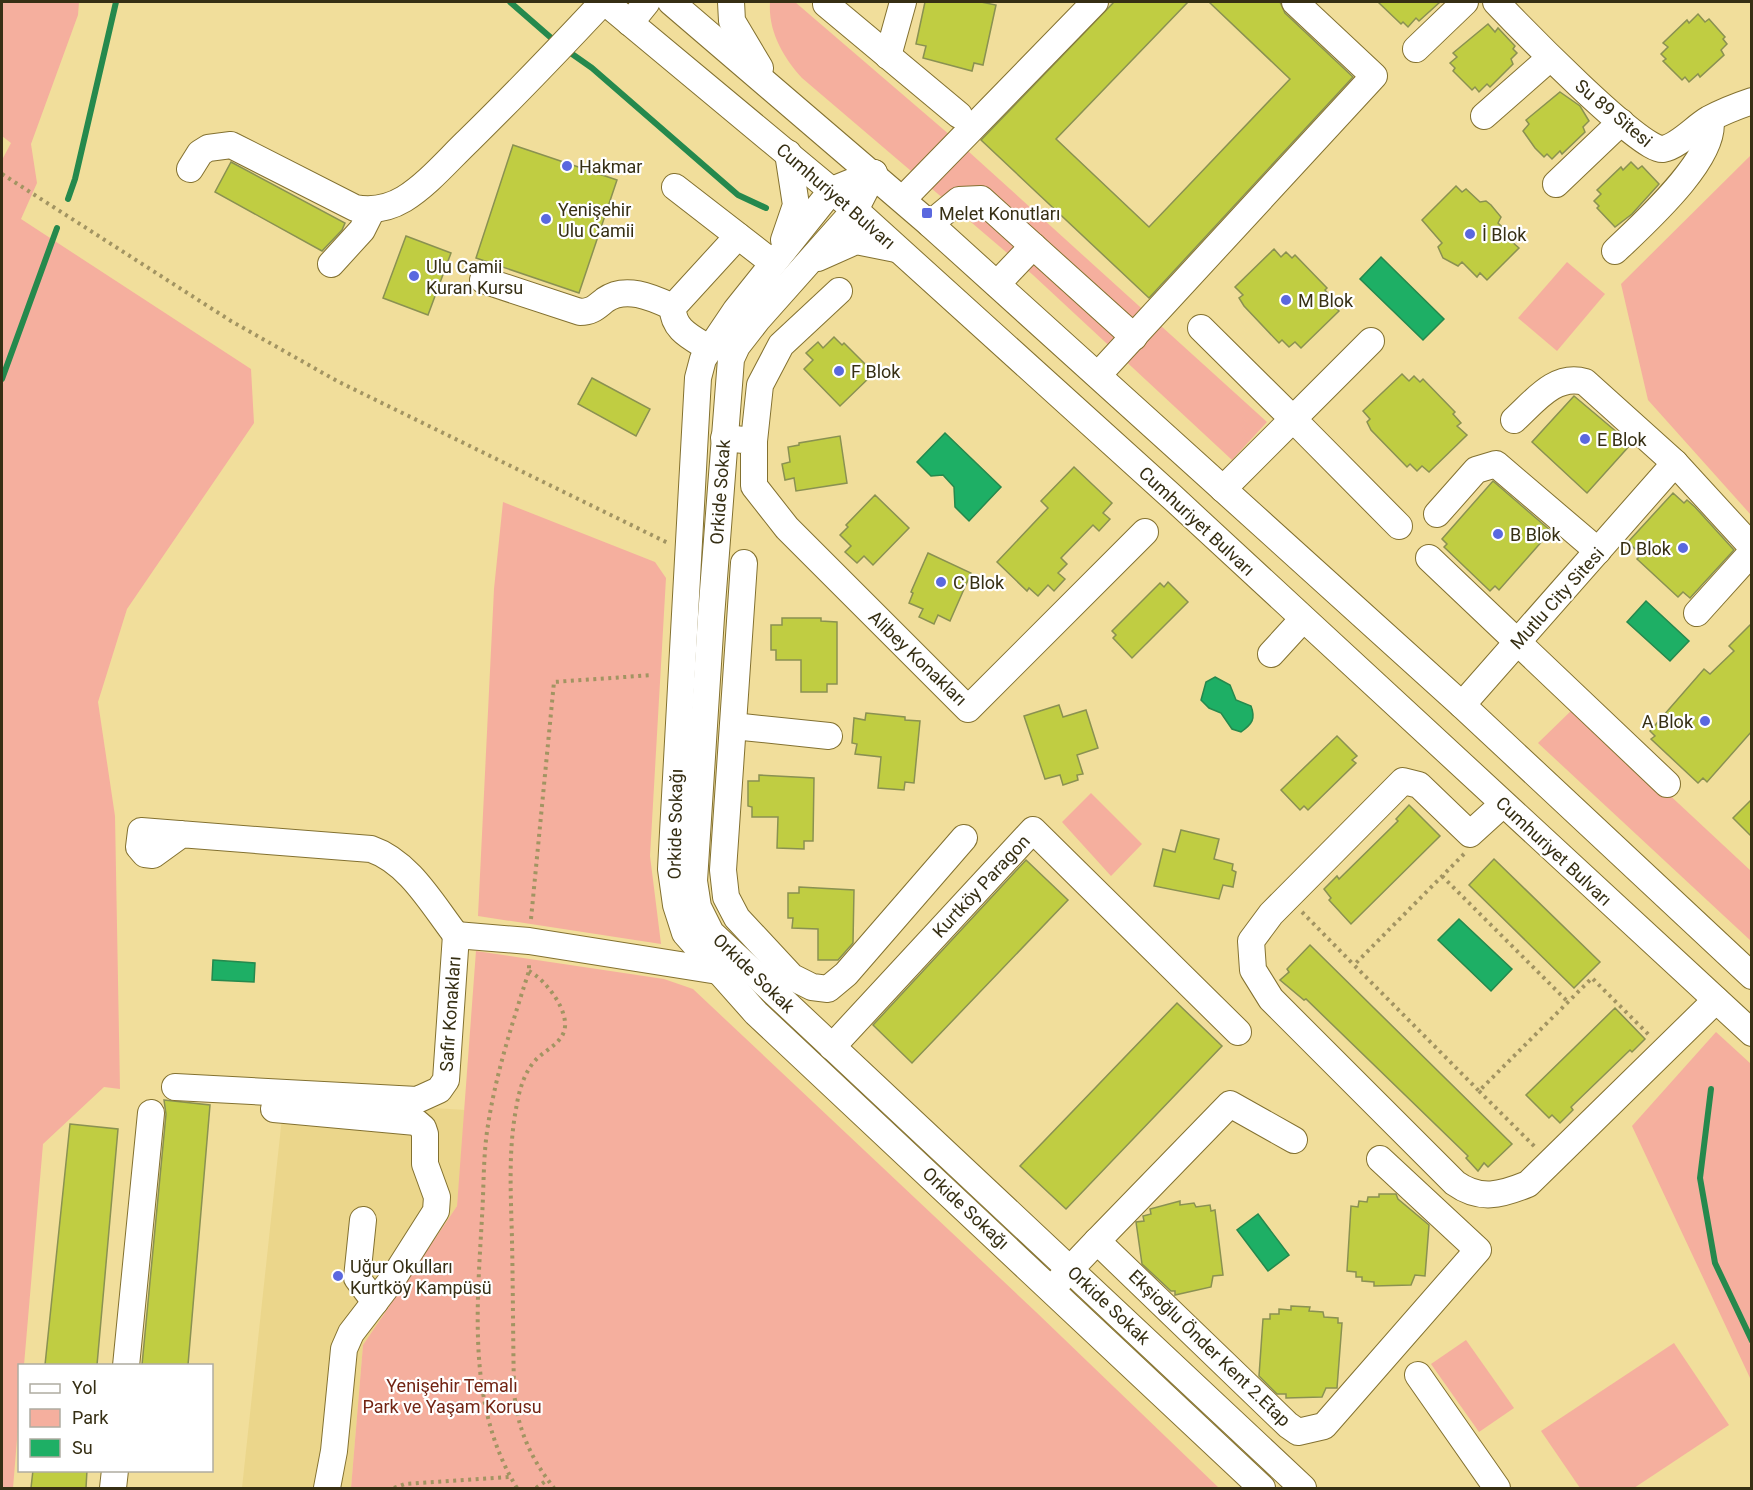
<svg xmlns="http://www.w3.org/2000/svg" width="1753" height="1490" font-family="Roboto,sans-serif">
	<rect width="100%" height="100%" fill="#f1de9b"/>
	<path fill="#ebd68b" d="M284 1099 466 1110 457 1206 363 1345 351 1488H242Z"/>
	<g fill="#f5af9e">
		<path d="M2 2H79L78 15 31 144 37 183 21 219 251 369 254 423 127 609 98 702 115 816 120 1089 104 1087 43 1144 24 1365 20 1366 19 1415 13 1488H2V160L11 143 2 136Z"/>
		<path d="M770 2H795L958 142 1267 422 1232 460 1033 275 802 78C783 57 768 31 770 2Z"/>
		<path d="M1751 155V515L1648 400 1621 284Z"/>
		<path d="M1567 262 1605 294 1557 351 1518 318Z"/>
		<path d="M503 502 655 562 666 578 650 856 661 944 478 916 494 589Z"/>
		<path d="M1575 707 1751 871V941L1538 743Z"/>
		<path d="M1091 793 1142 844 1111 876 1062 822Z"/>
		<path d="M476 951 664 979 693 989 1036 1312 1219 1488H351L363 1345 457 1206Z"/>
		<path d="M1716 1032 1751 1064V1380L1632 1126Z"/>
		<path d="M1466 1340 1514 1408 1479 1432 1431 1364Z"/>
		<path d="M1674 1343 1729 1425 1634 1488H1580L1541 1431Z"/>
	</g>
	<g fill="#1eaf65" stroke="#25894d" stroke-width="1.5">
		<path d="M1381 257 1444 319 1423 340 1360 279Z"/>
		<path d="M945 433 1001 487 969 521 955 507 954 487 943 475 931 476 917 462Z"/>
		<path d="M1646 601 1689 641 1670 661 1627 622Z"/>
		<path d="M1215 677 1230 685 1236 700 1251 706C1256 719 1252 724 1241 732L1232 729 1221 713 1209 708 1201 700 1206 682Z"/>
		<path d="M1459 919 1512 969 1491 991 1438 940Z"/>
		<path d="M213 960 255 963 254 982 212 980Z"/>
		<path d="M1258 1214 1289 1255 1268 1271 1237 1230Z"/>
	</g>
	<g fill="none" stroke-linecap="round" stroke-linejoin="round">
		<g stroke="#25894d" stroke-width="6">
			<path d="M510 2 557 43"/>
			<path d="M565 49 592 68 738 195 766 208"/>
			<path d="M68 199 75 179 116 2"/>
			<path d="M2 379 57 228"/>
			<path d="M1711 1089 1700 1178 1715 1263 1752 1341"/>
		</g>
	</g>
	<g fill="#c0cd42" stroke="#8a9151" stroke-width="1.5">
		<path d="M925 2H981L996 5 983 65 974 63 972 71 923 58 926 46 916 44Z"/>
		<path d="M1114 2H1188L1056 139 1149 227 1290 79 1209 2H1280L1285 13 1353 77 1149 298 981 140Z"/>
		<path d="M1378 2H1440L1419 21 1416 18 1408 27 1403 22 1401 24Z"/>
		<path d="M1698 14 1705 22 1709 19 1725 37 1723 39 1727 44 1721 50 1724 55 1700 77 1698 74 1689 82 1685 77 1682 80 1663 61 1666 59 1661 54 1668 47 1663 43 1687 20 1689 23Z"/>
		<path d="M1488 24 1495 32 1498 28 1515 46 1513 49 1517 53 1511 59 1513 64 1490 87 1487 84 1479 92 1475 87 1472 90 1453 71 1455 68 1450 63 1457 57 1453 53Z"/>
		<path d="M1560 92 1580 106 1589 121 1583 127 1585 132 1562 154 1560 151 1552 159 1547 154 1544 157 1535 148 1523 131 1529 124 1526 120Z"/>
		<path d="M513 145 617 180 579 293 476 258Z"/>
		<path d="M231 162 345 223 342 230 322 251 215 192Z"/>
		<path d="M1631 162 1638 169 1642 166 1659 184 1632 214 1615 227 1597 208 1599 206 1594 201 1601 194 1597 190 1621 167 1623 170Z"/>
		<path d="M1456 186 1462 192 1466 189 1480 202 1486 201 1491 205 1501 217 1498 223 1514 238 1511 241 1519 248 1487 280 1480 273 1477 277 1462 262 1458 266 1443 258 1438 247 1442 243 1422 220Z"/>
		<path d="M406 236 451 253 428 315 383 298Z"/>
		<path d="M1274 249 1281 257 1286 252 1292 258 1295 255 1327 288 1325 290 1333 299 1330 302 1339 311 1301 348 1295 342 1289 347 1282 340 1279 343 1244 306 1239 298 1243 295 1235 287Z"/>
		<path d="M834 337 842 345 844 343 874 373 840 406 804 369 813 360 806 353 818 342 823 348Z"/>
		<path d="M1402 374 1409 381 1414 376 1420 382 1423 379 1455 412 1453 414 1461 423 1457 426 1467 435 1429 472 1422 466 1417 471 1410 464 1407 467 1371 430 1367 422 1370 419 1363 411Z"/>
		<path d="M592 378 650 409 636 436 578 404Z"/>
		<path d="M1574 396 1631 444 1587 493 1532 442Z"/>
		<path d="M840 436 847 483 796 491 794 478 785 480 782 464 790 462 788 447 799 445V443Z"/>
		<path d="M1074 467 1112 503 1103 513 1110 519 1099 531 1093 525 1061 558 1067 564 1058 573 1065 579 1054 591 1048 585 1038 596 1029 588 1027 591 997 562 1048 508 1041 501Z"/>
		<path d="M1493 481 1551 531 1499 590 1495 586 1490 591 1444 547 1447 544 1442 539Z"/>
		<path d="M1673 493 1684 503 1687 500 1695 507 1734 550 1690 598 1683 592 1678 597 1637 559 1641 555 1628 542Z"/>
		<path d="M875 495 909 528 873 565 864 556 857 563 845 552 851 546 840 535 848 527 846 525Z"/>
		<path d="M928 553 971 573 950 621 938 615 934 624 919 617 923 609 909 603 913 593 911 592Z"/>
		<path d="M1168 582 1188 602 1132 658 1113 638 1116 635 1112 631 1160 583 1164 587Z"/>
		<path d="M782 618H821V621L837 622V684H827V692H801V660H776V650H771V625H782Z"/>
		<path d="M1752 623V731L1707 782 1703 778 1698 783 1651 739 1655 736 1650 731 1704 669 1710 674 1734 651 1729 646Z"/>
		<path d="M1059 705 1063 717 1086 710 1098 748 1077 755 1083 774 1077 775 1078 780 1063 785 1060 775 1045 779 1024 716Z"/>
		<path d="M866 713 905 717V720L920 721 914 783 905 782 904 790 878 788 881 757 855 754 857 744 852 743 854 718 865 720Z"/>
		<path d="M1337 736 1357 756 1352 760 1356 763 1308 810 1304 806 1300 810 1281 790Z"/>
		<path d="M759 775 814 778 813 841H804V849L777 848 778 817H752V807L748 806V781H759Z"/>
		<path d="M1752 799V837L1733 818Z"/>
		<path d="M1409 805 1440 836 1351 924 1329 900 1331 898 1324 889 1337 876 1339 879 1398 821 1396 819Z"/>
		<path d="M1181 830 1219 839 1214 859 1233 864 1232 870 1236 872 1233 887 1223 885 1219 899 1154 886 1163 849 1175 852Z"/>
		<path d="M1494 859 1600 962 1574 988 1469 885Z"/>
		<path d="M1026 860 1068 900 912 1063 873 1025Z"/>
		<path d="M799 887 854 890 853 943 838 960H818V929L792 928 793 918H788V893H799Z"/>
		<path d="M1310 945 1512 1144 1488 1167 1484 1163 1478 1171 1466 1158 1468 1156 1306 999 1304 1000 1280 980 1289 972 1287 969Z"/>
		<path d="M1177 1003 1222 1046 1066 1209 1020 1166Z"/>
		<path d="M1615 1008 1645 1039 1632 1052 1630 1050 1571 1107 1573 1110 1560 1123 1552 1115 1549 1118 1526 1095Z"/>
		<path d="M164 1100 210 1105 188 1365H142L166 1114Z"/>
		<path d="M70 1124 118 1129 97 1365H45Z"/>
		<path d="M1379 1194H1396L1398 1199 1429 1225 1425 1276 1415 1275 1411 1285 1374 1286V1282L1362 1281V1277H1356V1272L1347 1271 1351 1206 1358 1207 1359 1201 1367 1202 1368 1197H1379Z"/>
		<path d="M1180 1201V1205L1194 1203 1196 1207 1210 1205 1211 1211 1215 1210 1223 1275 1213 1276 1211 1287 1175 1295V1291H1171L1142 1264 1136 1222 1144 1221 1143 1216 1151 1214 1150 1209Z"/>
		<path d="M1291 1306 1310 1307 1309 1311 1323 1312 1324 1317 1338 1318V1323H1342L1337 1388H1326L1322 1397 1286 1398V1394H1277L1259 1376 1263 1319H1270V1314H1279V1309L1291 1310Z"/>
		<path d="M33 1470H87L86 1488H31Z"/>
	</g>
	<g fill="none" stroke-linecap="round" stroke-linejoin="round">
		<g stroke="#837130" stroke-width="28">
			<g id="minor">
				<path d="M605 2 855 210 1171 496 1752 1033"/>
				<path d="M671 2 930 224 1462 705 1752 976"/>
				<path d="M731 2 732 21 760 68"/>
				<path d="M1496 2C1516 23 1642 153 1663 149 1679 146 1695 127 1709 119 1722 112 1737 106 1752 101"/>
				<path d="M826 4 959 115"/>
				<path d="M630 23 647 2"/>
				<path d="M1416 49 1465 2"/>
				<path d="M888 56 903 2"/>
				<path d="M1484 116 1550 58"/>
				<path d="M190 169 200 153 208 148 231 145 355 208C372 211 389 208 404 199 428 184 448 160 469 140 515 95 559 49 603 2"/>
				<path d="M874 173 832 190 736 310 703 359 698 378 671 869 676 905 685 933 756 1013 1262 1488"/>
				<path d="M874 173 855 210 758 319 737 346 731 359 711 617 694 881 698 907 711 933 1303 1488"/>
				<path d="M1556 184 1621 122"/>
				<path d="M675 187 773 263"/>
				<path d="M903 199 1095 2"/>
				<path d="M930 224 959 200 981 199 1134 337"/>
				<path d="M784 240 796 205 788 153"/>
				<path d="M1615 251C1641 226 1720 156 1710 119"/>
				<path d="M818 258 856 241 896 249"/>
				<path d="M331 264 362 230 372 210"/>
				<path d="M483 280 580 312C592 312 596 307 605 300 626 285 653 298 673 307"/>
				<path d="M997 284 1033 246"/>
				<path d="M1201 328 1293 419 1223 489"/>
				<path d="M1371 341 1293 419 1399 526"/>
				<path d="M710 349C693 338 672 330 673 307L738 236"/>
				<path d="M1098 375 1374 76 1295 2"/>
				<path d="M1514 420C1534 402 1555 373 1585 382L1675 463 1752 547"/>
				<path d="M724 438 754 441V486L787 528 968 709 1145 532"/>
				<path d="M754 441 760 385 781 345 839 291"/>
				<path d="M1437 514 1476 470 1496 464 1598 551"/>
				<path d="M1429 558 1667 784"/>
				<path d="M744 563 723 870 726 897 737 918 792 977 812 987 828 989 846 974 964 838"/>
				<path d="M1697 613 1752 552"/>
				<path d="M1271 654 1303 619"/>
				<path d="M1462 705 1675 463"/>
				<path d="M733 726 829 736"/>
				<path d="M1503 804 1470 834 1419 785 1403 781 1271 914 1251 941 1253 970 1271 999 1455 1183C1480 1201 1501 1195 1528 1184L1716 1000"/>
				<path d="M182 834 153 855 145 854 139 847 141 831 371 849C409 862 432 904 456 935"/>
				<path d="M456 935 529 941 718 971"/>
				<path d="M832 1047 1033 830 1238 1032"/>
				<path d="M175 1087 417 1100 439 1090 446 1080 456 935"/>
				<path d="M274 1109 416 1122 423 1128 425 1134V1164L437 1197 436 1211 394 1277 351 1333 344 1349 334 1451 327 1488"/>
				<path d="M363 1220 357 1278 375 1302"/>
				<path d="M1097 1241 1230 1104 1294 1140"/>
				<path d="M1060 1280 1097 1241 1288 1425 1298 1432 1324 1426 1478 1250 1380 1159"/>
				<path d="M126 1366 151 1113"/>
				<path d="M1418 1375 1497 1488"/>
				<path d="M113 1488 115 1470"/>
			</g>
		</g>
		<g stroke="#a29462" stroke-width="4" stroke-dasharray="3 4.5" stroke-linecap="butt">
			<path d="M2 174 231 321 337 381 668 543"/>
			<path d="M1464 854 1354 965 1479 1091 1592 978 1649 1035"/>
			<path d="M1442 876 1568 1002"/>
			<path d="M1302 912 1354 965"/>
			<path d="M531 919 554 682 653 675"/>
			<path d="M529 971C545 979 573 1014 563 1034 558 1044 548 1049 540 1056 525 1068 519 1090 516 1109 508 1152 511 1196 512 1240 513 1290 513 1341 514 1391 517 1428 531 1459 554 1488"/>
			<path d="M1479 1091 1536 1148"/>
			<path d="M394 1488 405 1484 510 1477"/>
			<path d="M517 1488C467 1407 477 1308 482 1217 484 1187 483 1155 488 1125 496 1073 513 1021 529 971V962"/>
			<path d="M536 1488 547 1480"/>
		</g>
		<use href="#minor" stroke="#fff" stroke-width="26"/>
	</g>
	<g fill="#5a68df" stroke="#fff" stroke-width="2">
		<circle cx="567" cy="166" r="6"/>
		<rect x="921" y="207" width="12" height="12" rx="3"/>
		<circle cx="546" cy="219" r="6"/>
		<circle cx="1470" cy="234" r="6"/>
		<circle cx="414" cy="276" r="6"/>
		<circle cx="1286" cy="300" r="6"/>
		<circle cx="839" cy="371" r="6"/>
		<circle cx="1585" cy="439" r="6"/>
		<circle cx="1498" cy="534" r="6"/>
		<circle cx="1683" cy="548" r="6"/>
		<circle cx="941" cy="582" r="6"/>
		<circle cx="1705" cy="721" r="6"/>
		<circle cx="338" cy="1276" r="6"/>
	</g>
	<g text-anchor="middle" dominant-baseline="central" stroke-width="4.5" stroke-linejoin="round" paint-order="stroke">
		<g font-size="18" fill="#362f14" stroke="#fff">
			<text transform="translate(1614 113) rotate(40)">Su 89 Sitesi</text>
			<text transform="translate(836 196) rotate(41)">Cumhuriyet Bulvarı</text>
			<text transform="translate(720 492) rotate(-86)">Orkide Sokak</text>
			<text transform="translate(1197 521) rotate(43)">Cumhuriyet Bulvarı</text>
			<text transform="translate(1557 598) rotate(-48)">Mutlu City Sitesi</text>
			<text transform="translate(918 658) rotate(44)">Alibey Konakları</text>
			<text transform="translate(675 824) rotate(-89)">Orkide Sokağı</text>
			<text transform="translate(1554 851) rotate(43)">Cumhuriyet Bulvarı</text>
			<text transform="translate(981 886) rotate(-47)">Kurtköy Paragon</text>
			<text transform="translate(754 973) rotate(44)">Orkide Sokak</text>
			<text transform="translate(450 1014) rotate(-86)">Safir Konakları</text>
			<text transform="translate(966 1208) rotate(43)">Orkide Sokağı</text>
			<text transform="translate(1109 1305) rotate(43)">Orkide Sokak</text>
			<text transform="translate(1210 1348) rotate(44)">Ekşioğlu Önder Kent 2.Etap</text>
		</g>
		<g font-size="18" fill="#362f14" stroke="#fff" text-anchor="start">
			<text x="579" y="166">Hakmar</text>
			<text x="558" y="209">Yenişehir<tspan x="558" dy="21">Ulu Camii</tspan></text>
			<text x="939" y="213">Melet Konutları</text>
			<text x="1482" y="234">İ Blok</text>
			<text x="426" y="266">Ulu Camii<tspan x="426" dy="21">Kuran Kursu</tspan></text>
			<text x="1298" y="300">M Blok</text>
			<text x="851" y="371">F Blok</text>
			<text x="1597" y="439">E Blok</text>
			<text x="1510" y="534">B Blok</text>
			<text x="1671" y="548" text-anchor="end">D Blok</text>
			<text x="953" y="582">C Blok</text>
			<text x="1693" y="721" text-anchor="end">A Blok</text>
			<text x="350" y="1266">Uğur Okulları<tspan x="350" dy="21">Kurtköy Kampüsü</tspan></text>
		</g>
		<g font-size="18" fill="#722413" stroke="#fff">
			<text x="452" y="1385">Yenişehir Temalı<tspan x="452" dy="21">Park ve Yaşam Korusu</tspan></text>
		</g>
	</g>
	<rect width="1753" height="1490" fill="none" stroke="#362f14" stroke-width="6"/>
	<rect x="18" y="1364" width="195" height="108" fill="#ffffff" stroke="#afaca1" stroke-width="1.5"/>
	<rect x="30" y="1384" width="30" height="9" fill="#ffffff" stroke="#afaca1" stroke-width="1.5"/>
	<text x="72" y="1394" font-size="18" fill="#362f14">Yol</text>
	<rect x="30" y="1409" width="30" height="18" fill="#f5af9e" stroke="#afaca1" stroke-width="1.5"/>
	<text x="72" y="1424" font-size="18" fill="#362f14">Park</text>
	<rect x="30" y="1439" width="30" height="18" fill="#1eaf65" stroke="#afaca1" stroke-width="1.5"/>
	<text x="72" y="1454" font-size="18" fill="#362f14">Su</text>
</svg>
